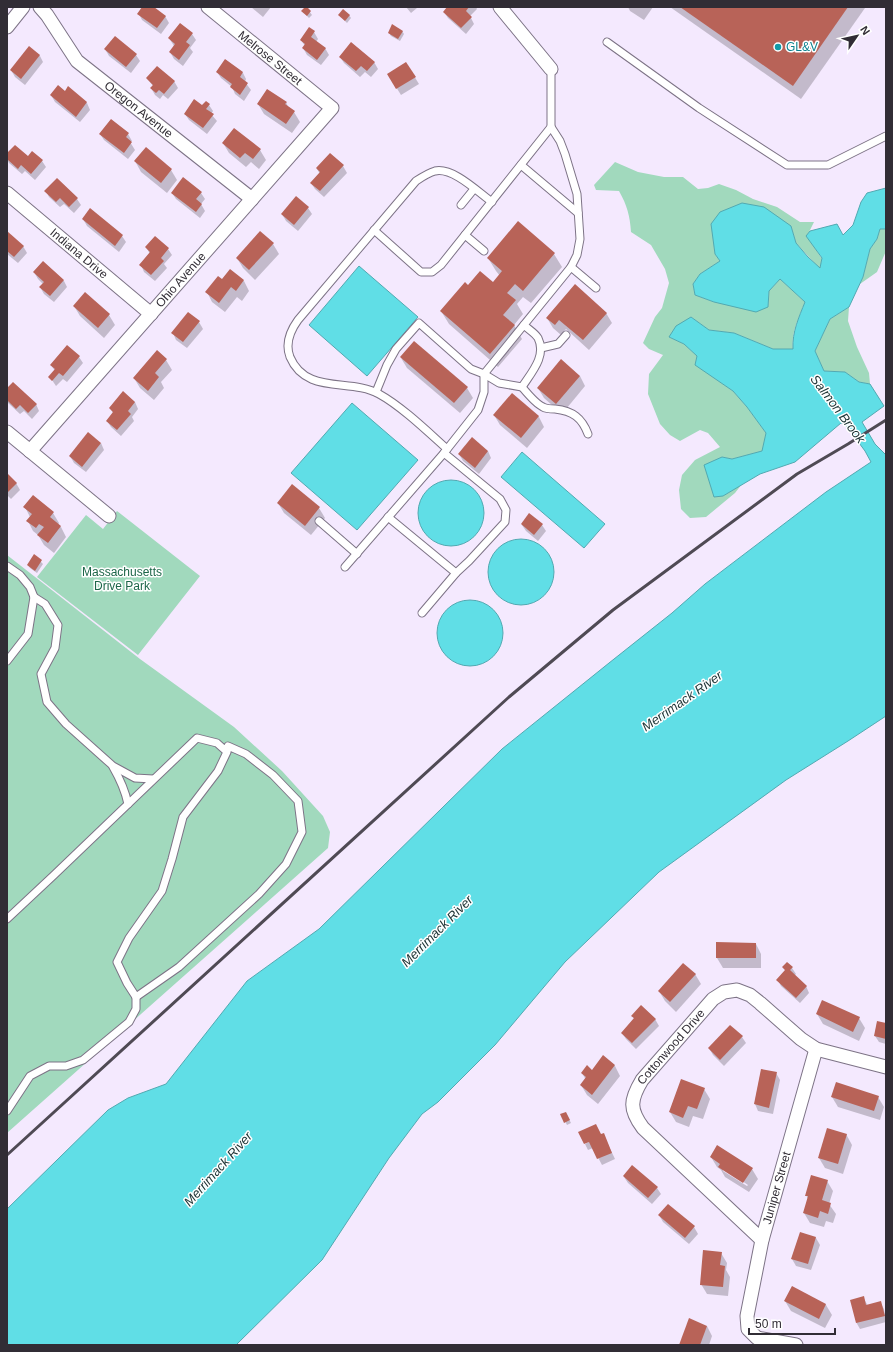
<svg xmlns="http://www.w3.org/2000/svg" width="893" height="1352" font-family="Helvetica,sans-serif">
	<rect width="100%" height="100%" fill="#f4e9fe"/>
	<g fill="#a1d9bd">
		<path d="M615 162 638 172 664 177H683L698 189 708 188 719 184 736 190 753 199 777 207 800 222H814L807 236 822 259 820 269 796 243 791 226 714 241 715 254 720 261 700 274 693 284 695 295 714 302 768 307 769 291 780 279 805 302C799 317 791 332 793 349H773L734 333 709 330 691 317 669 337 684 344 697 356 696 365 733 391 747 407 766 433 763 451 732 459 722 457 723 496 742 484 735 493 706 517 690 518 681 509 679 490 682 475 695 460 720 447 708 433 700 430 680 441 670 435 660 424 648 394 649 374 663 355 649 349 643 343 655 317 662 308 669 283 665 269 651 245 631 232C630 216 627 205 619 191L596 190 594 185Z"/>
		<path d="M880 229H886V251L877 272 860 284 863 277 870 249 877 239Z"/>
		<path d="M849 307 848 321 857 347 869 373 870 384 859 382 845 372 824 371 815 351 830 319Z"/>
		<path d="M117 511 200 576 138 655 37 577 86 515 103 529Z"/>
		<path d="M7 555 140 659 234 727 282 771 323 816 330 832 328 848 7 1133Z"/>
	</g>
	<g fill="#60dee6" stroke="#52a9b1">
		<path d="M886 188V229H880L877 239 870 249 863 277 849 307 830 319 815 351 824 371 845 372 859 382 870 384 884 406 862 422 875 444 886 455V716L848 741 786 780 659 872 565 962 495 1045 438 1102 422 1114 389 1158 322 1260 236 1345H7V1209L108 1110 128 1098 166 1084 247 981 319 929 502 749 609 663 672 613 705 584 826 492 871 462 865 451 845 424 841 423 795 462 760 474 723 496 714 497 704 465 722 457 732 459 762 451 766 433 747 407 733 391 695 365 697 356 684 344 669 337 676 326 691 317 709 330 734 333 773 349H793C792 332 799 317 805 302L780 279 769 291 768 307 756 312 714 302 695 295 693 284 700 274 720 261 715 254 711 224 720 212 742 203 764 207 791 226 796 243 808 257 820 268 822 258 806 236 810 231 837 224 843 235 853 225 861 202 867 193Z"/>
		<path d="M359 266 418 317 367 376 309 325Z"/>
		<path d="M352 403 418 460 357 530 291 473Z"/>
		<path d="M522 452 605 524 584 548 501 477Z"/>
		<circle cx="451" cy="513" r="33"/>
		<circle cx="521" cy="572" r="33"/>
		<circle cx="470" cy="633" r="33"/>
	</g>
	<g fill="#0003" fill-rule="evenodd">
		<path d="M144 7H153L165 16 169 23 161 34 142 20 139 14Z"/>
		<path d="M251 7H271L263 17Z"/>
		<path d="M306 7 312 15 309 18 302 11Z"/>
		<path d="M406 7H417V8L411 13Z"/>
		<path d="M448 7H476L477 9 470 16 474 24 466 34 448 18 444 12Z"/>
		<path d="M628 7H653L644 20 630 11Z"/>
		<path d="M670 7H864L865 8 801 99Z"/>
		<path d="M339 15H349L351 18 347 23Z"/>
		<path d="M180 24 192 34 196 40 190 48 193 52 183 66 174 59 170 52 174 46 169 38Z"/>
		<path d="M402 31 404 34 400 41 391 36 389 33Z"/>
		<path d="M314 32 318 39 316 42 325 48 329 55 321 65 307 55 303 48 305 46 301 40Z"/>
		<path d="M29 47 40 56 43 62 25 85 15 77 11 70Z"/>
		<path d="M105 49 136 55 140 61 131 73 109 56Z"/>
		<path d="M340 57 374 62 378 69 371 77 365 72 360 77 344 63Z"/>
		<path d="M226 60 243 73 246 79 245 82 251 90 244 101 235 94 232 87 221 78 217 72Z"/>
		<path d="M406 63 419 84 401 95 388 74Z"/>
		<path d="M147 78 174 81 178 88 168 99 163 95 160 99 155 95 151 88 153 86Z"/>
		<path d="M68 88 87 103 90 110 80 122 55 102 51 95 65 92Z"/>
		<path d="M286 102 289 109 294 112 300 122 292 133 264 114 258 104Z"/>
		<path d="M209 105 213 111 211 114 217 121 207 134 189 120 185 114Z"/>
		<path d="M234 129 260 150 266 160 259 169 251 162 246 167 229 153 223 143Z"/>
		<path d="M100 134H128L132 141 130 142 135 150 128 159 104 140Z"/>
		<path d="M146 149 171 170 177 180 167 193 141 172 135 161Z"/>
		<path d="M330 154 343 166 347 173 324 197 315 189 311 183 320 174 317 169Z"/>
		<path d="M7 155 42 161 46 167 35 180 25 171 22 174 9 163 7 159Z"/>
		<path d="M46 191 77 199 81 205 74 213 64 204 60 207 49 197Z"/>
		<path d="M172 193H201L205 199 201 204 205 211 200 218 176 199Z"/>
		<path d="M296 198 308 208 312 214 298 231 286 221 282 214Z"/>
		<path d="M91 210 122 236 126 242 119 252 87 226 83 219Z"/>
		<path d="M518 223 554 254 562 267 531 303 523 297 517 304 523 314 514 325 522 339 498 367 449 324 441 311 468 286 493 284 500 276 496 271 488 258Z"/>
		<path d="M7 233 23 246 27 253 18 263 7 254Z"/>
		<path d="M273 244 279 254 255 280 243 268 237 258Z"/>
		<path d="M146 247 168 249 172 255 164 264 167 268 155 281 144 272 141 265 150 254Z"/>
		<path d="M43 263 64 281 67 287 54 302 44 294 40 287 43 284 38 279 34 272Z"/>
		<path d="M230 270 244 281 249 291 242 301 237 297 225 312 212 302 207 292 222 280Z"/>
		<path d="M74 306 109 315 115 325 104 338 80 316Z"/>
		<path d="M606 313 612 323 589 350 566 329 561 335 553 328 547 318Z"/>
		<path d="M199 322 203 329 187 348 176 340 173 333Z"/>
		<path d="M79 357 83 363 67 382 63 379 56 386 50 377 55 371 51 365Z"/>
		<path d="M401 358 467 388 473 398 460 413 407 368Z"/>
		<path d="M166 360 172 370 161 382 164 388 154 400 140 388 134 378Z"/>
		<path d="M580 376 585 386 562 414 544 398 538 388Z"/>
		<path d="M7 390 36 404 39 411 32 419 24 411 20 414 7 402Z"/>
		<path d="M123 393 135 402 138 409 132 417 134 421 121 436 111 427 107 421 113 413 110 408Z"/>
		<path d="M512 394 539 417 544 427 527 448 500 425 494 415Z"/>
		<path d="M101 443 104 450 86 472 74 463 70 456Z"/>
		<path d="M488 451 491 458 479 474 463 461 459 454Z"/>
		<path d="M7 475 16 483 20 490 11 499 7 495Z"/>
		<path d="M278 503 319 508 325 518 311 535 284 513Z"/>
		<path d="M25 507 53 513 59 523 58 525 61 527 66 537 54 553 44 545 38 535 33 531 28 521 30 517Z"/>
		<path d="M522 525H542L546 531 538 541 526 531Z"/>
		<path d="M35 556 43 564 37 573 30 568 28 565Z"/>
		<path d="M756 944 761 954V968H723L717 958Z"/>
		<path d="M783 967 792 968 796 974 794 976 806 986 809 993 800 1003 781 986 778 980 786 971Z"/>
		<path d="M695 974 701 984 676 1012 665 1001 659 991Z"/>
		<path d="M817 1014 859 1018 865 1028 859 1041 823 1024Z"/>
		<path d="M632 1016 655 1019 659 1026 636 1049 626 1039 622 1033 635 1020Z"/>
		<path d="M886 1024V1044L879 1042 875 1036Z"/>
		<path d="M742 1037 746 1043 724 1066 713 1055 709 1048Z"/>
		<path d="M603 1057 615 1066 620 1076 598 1104 587 1095 581 1085 586 1080 582 1073 592 1071Z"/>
		<path d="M776 1073 780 1080 773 1114 758 1111 755 1104Z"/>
		<path d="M704 1089 710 1099 703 1119 693 1116 689 1127 676 1122 670 1112Z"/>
		<path d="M832 1097H878L884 1107 880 1120 838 1107Z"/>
		<path d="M566 1113 571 1123 567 1125 562 1115Z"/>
		<path d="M603 1134 615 1159 602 1165 593 1148 588 1150 585 1144Z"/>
		<path d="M846 1134 852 1145 843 1174 825 1168 819 1158Z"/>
		<path d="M711 1157 752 1169 758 1179 749 1192 725 1177 721 1170 717 1167ZM723 1168 748 1185 747 1186 723 1171Z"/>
		<path d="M624 1177 657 1188 661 1194 652 1204 628 1183Z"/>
		<path d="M827 1181 833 1191 829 1204 836 1214 833 1223 826 1221 824 1227 810 1223 804 1213 808 1199 806 1195Z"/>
		<path d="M659 1215 694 1227 698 1234 689 1244 663 1222Z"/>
		<path d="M801 1233 816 1238 820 1245 811 1270 796 1266 792 1259Z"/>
		<path d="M721 1253 727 1263 726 1270 730 1277 728 1296 707 1294 701 1284Z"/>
		<path d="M792 1287 826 1305 832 1315 825 1328 791 1311 785 1301Z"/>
		<path d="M863 1297 868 1306 880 1302 884 1309 886 1322 860 1329 856 1322Z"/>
		<path d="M707 1326 712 1336 709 1345H680Z"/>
	</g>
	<g fill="#b86358">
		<path d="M142 7H154L166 16 157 28 137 14Z"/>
		<path d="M305 7H307L311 11 307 16 301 11Z"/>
		<path d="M447 7H469L466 11 472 17 461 28 443 12Z"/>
		<path d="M680 7H848L793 86Z"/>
		<path d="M343 9 350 15 345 21 338 15Z"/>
		<path d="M180 23 193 33 186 42 190 45 179 60 169 52 175 44 168 38Z"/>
		<path d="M392 24 403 31 398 39 388 33Z"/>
		<path d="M309 27 315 31 311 37 326 48 317 60 302 48 305 44 300 40Z"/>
		<path d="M115 36 137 54 126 67 104 49Z"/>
		<path d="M351 42 375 62 367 71 361 66 356 71 339 57Z"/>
		<path d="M29 46 40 55 21 79 10 70Z"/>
		<path d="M225 59 243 72 240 77 248 83 240 95 230 87 232 84 216 72Z"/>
		<path d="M406 62 416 77 396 89 387 74Z"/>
		<path d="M157 66 175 81 164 94 159 90 156 93 150 88 153 85 146 78Z"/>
		<path d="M58 85 65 91 68 86 87 102 76 117 50 95Z"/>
		<path d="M267 89 287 102 285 104 295 111 286 124 257 104Z"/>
		<path d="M194 99 202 105 206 101 210 104 206 109 214 114 203 128 184 114Z"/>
		<path d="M111 119 129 133 126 137 132 142 124 153 99 134Z"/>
		<path d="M234 128 261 149 253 159 245 153 240 158 222 143Z"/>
		<path d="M15 145 28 156 32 151 43 160 31 174 21 165 18 169 7 159V153Z"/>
		<path d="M146 147 172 169 161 183 134 161Z"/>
		<path d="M330 153 344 165 320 191 310 183 320 172 316 168Z"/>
		<path d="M183 177 202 192 196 199 202 204 196 212 171 193Z"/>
		<path d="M57 178 78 198 69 207 60 198 56 202 44 191Z"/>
		<path d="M296 196 309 207 294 225 281 214Z"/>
		<path d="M90 208 123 235 115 246 82 219Z"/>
		<path d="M518 221 555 253 523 291 515 284 507 293 516 300 503 315 515 325 490 354 440 311 465 282 468 285 480 271 493 282 502 271 487 258Z"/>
		<path d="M7 231 24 246 14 257 7 251Z"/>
		<path d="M260 231 274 243 249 270 236 258Z"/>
		<path d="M155 236 169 248 161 258 164 261 151 275 139 265 150 252 145 247Z"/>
		<path d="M43 261 64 280 50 296 39 287 44 282 33 272Z"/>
		<path d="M230 269 244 280 236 291 231 287 219 303 205 292 218 276 222 279Z"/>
		<path d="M575 284 607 313 583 340 559 320 555 325 546 318Z"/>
		<path d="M85 292 110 314 98 328 73 306Z"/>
		<path d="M188 312 200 321 183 342 171 333Z"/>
		<path d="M414 341 468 387 454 403 400 357Z"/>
		<path d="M67 345 80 356 63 376 59 373 52 381 48 377 55 369 50 365Z"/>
		<path d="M157 350 167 359 155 373 159 377 148 391 133 378Z"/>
		<path d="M561 359 580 376 556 404 537 388Z"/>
		<path d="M13 382 37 404 28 413 20 405 16 409 7 400V388Z"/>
		<path d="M123 391 135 402 128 411 131 414 117 430 106 421 113 412 109 408Z"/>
		<path d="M512 393 539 416 521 438 493 415Z"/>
		<path d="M88 432 101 443 82 467 69 456Z"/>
		<path d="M472 437 488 451 475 468 458 454Z"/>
		<path d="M7 473 17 483 7 493Z"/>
		<path d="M292 484 320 507 305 526 277 503Z"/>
		<path d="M33 495 54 512 50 517 61 526 48 543 37 535 44 527 39 524 36 528 26 521 32 514 23 507Z"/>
		<path d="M529 513 543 524 534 535 521 524Z"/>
		<path d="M34 554 42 560 35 571 27 565Z"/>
		<path d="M716 942 756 943V958H716Z"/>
		<path d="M787 962 793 967 790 970 807 986 796 998 776 980 785 970 782 967Z"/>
		<path d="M683 963 696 974 670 1002 658 991Z"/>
		<path d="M822 1000 860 1017 853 1032 816 1014Z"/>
		<path d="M641 1005 656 1019 632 1043 621 1033 634 1018 631 1016Z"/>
		<path d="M877 1021 886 1023V1039L874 1036Z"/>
		<path d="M730 1025 743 1036 720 1060 708 1048Z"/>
		<path d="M603 1055 615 1065 592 1095 580 1085 586 1077 581 1073 587 1065 592 1070Z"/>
		<path d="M761 1069 777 1072 769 1108 754 1104Z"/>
		<path d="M681 1079 705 1088 697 1109 688 1106 683 1118 669 1112Z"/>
		<path d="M836 1082 879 1096 874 1111 831 1097Z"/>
		<path d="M566 1112 570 1120 564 1123 560 1114Z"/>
		<path d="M596 1124 601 1134 604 1133 612 1153 597 1159 589 1142 584 1144 578 1132Z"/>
		<path d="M827 1128 847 1134 838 1164 818 1158Z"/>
		<path d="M717 1145 753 1168 743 1183 718 1167 720 1164 710 1157Z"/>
		<path d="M632 1165 658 1187 648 1198 623 1176Z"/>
		<path d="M811 1175 828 1180 822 1200 831 1203 828 1214 820 1211 818 1218 803 1213 808 1196H805Z"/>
		<path d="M668 1204 695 1226 685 1238 658 1215Z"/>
		<path d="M800 1232 816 1237 808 1264 791 1259Z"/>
		<path d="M703 1250 722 1252 720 1265 725 1266 723 1287 700 1285Z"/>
		<path d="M792 1286 826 1304 819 1319 784 1301Z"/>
		<path d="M864 1296 866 1305 881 1301 885 1316 856 1323 850 1300Z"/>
		<path d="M689 1318 707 1326 700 1345H679Z"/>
	</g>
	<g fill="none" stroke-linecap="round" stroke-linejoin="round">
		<g stroke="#7d7386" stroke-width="9">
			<g id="lane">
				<path d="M607 42 699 108 787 165H828L886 136"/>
				<path d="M521 165 578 213"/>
				<path d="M461 205 474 189"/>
				<path d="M374 230 421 272H432L441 265 551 127V69"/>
				<path d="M465 235 484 251"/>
				<path d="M571 267 596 288"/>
				<path d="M541 348 558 344 566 335"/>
				<path d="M522 387C527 393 536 404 543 407 546 409 552 409 555 409 573 411 582 418 588 434"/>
				<path d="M376 392 387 365 396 349 419 323 471 369 484 374 499 383 522 387C531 373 547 356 538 338 535 333 528 329 524 325"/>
				<path d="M447 449C427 431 401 406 379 394 350 378 306 395 290 357 285 344 290 331 298 320L416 181C422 177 428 173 435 171 453 167 478 192 492 202"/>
				<path d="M388 517 456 573 469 561 505 522 506 510 500 499 444 453"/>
				<path d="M319 521 357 554"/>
				<path d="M7 566 20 575 30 587 34 597 28 634 7 661"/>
				<path d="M345 567 444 453 478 410 484 392V374L571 267 577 255 580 239 577 194 565 154 560 141 551 127"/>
				<path d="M34 597 45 604 58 625 55 648 41 674 47 702 66 724 113 766 135 778 153 779"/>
				<path d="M422 613 456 573"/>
				<path d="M113 767C120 779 125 790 128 804"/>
				<path d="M7 919 54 875 197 738 217 743 227 752 218 771 183 817 172 859 162 891 129 938 117 962 127 983 136 997 179 967 259 894 286 864 302 832 298 801 273 775 246 754 228 746 227 752"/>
				<path d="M7 1111 30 1076 49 1066H66L83 1060 129 1022 136 1009V997"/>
			</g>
		</g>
		<g stroke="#7d7386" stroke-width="15">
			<g id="street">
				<path id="s1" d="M40 7 47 15 77 61 252 199"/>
				<path d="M500 7 551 69"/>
				<path d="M7 27 23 7"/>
				<path id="s2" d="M7 193 151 314"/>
				<path d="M7 432 109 516"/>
				<path id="s3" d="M30 451 332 108 208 7"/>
				<path id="s4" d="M762 1240 643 1128C629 1109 630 1100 642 1080L713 999 724 992 737 990 750 995 760 1003 801 1039 816 1049 886 1067"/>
				<path id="s5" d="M796 1345 757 1338 748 1329 747 1316 762 1240 816 1049"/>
			</g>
		</g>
		<use href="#lane" stroke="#fff" stroke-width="7"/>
		<use href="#street" stroke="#fff" stroke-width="13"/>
		<path stroke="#4f4a54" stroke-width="3" d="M7 1155 509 697 613 610 797 474 848 444 886 420"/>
	</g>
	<circle fill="#0f9aa8" stroke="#fff" stroke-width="1.5" cx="778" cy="47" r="4"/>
	<g text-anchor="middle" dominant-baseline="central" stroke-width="3" stroke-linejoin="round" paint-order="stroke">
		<g font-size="12" fill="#0d838f" stroke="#fff" text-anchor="start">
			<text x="786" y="47">GL&amp;V</text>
		</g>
		<g font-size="12" fill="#312d35" stroke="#fff">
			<text transform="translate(270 58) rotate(39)">Melrose Street</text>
			<text stroke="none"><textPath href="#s1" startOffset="144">Oregon Avenue</textPath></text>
			<text stroke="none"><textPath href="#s2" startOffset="94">Indiana Drive</textPath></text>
			<text stroke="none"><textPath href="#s3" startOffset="228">Ohio Avenue</textPath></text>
			<text stroke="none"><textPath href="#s4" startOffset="260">Cottonwood Drive</textPath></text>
			<text stroke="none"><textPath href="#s5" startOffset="197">Juniper Street</textPath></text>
		</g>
		<g font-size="12" fill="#1d6649" stroke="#fff">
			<text x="122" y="572">Massachusetts<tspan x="122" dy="14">Drive Park</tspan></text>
		</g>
		<g font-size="13" font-style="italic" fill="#203738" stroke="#fff">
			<text transform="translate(838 409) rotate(53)">Salmon Brook</text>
			<text transform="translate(682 701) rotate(-35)">Merrimack River</text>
			<text transform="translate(437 931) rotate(-45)">Merrimack River</text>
			<text transform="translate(218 1169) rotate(-48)">Merrimack River</text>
		</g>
	</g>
	<rect width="893" height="1352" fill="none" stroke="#312d35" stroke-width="16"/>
	<g transform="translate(857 36) rotate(56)" stroke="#ffffff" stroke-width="3" paint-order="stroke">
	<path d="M0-3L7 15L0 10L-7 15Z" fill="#312d35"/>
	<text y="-6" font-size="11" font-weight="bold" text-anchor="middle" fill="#312d35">N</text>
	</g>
	<path d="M749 1328v6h86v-6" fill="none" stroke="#312d35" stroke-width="2"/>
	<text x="755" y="1328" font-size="12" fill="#312d35" stroke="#ffffff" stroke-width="3" paint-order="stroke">50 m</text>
</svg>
